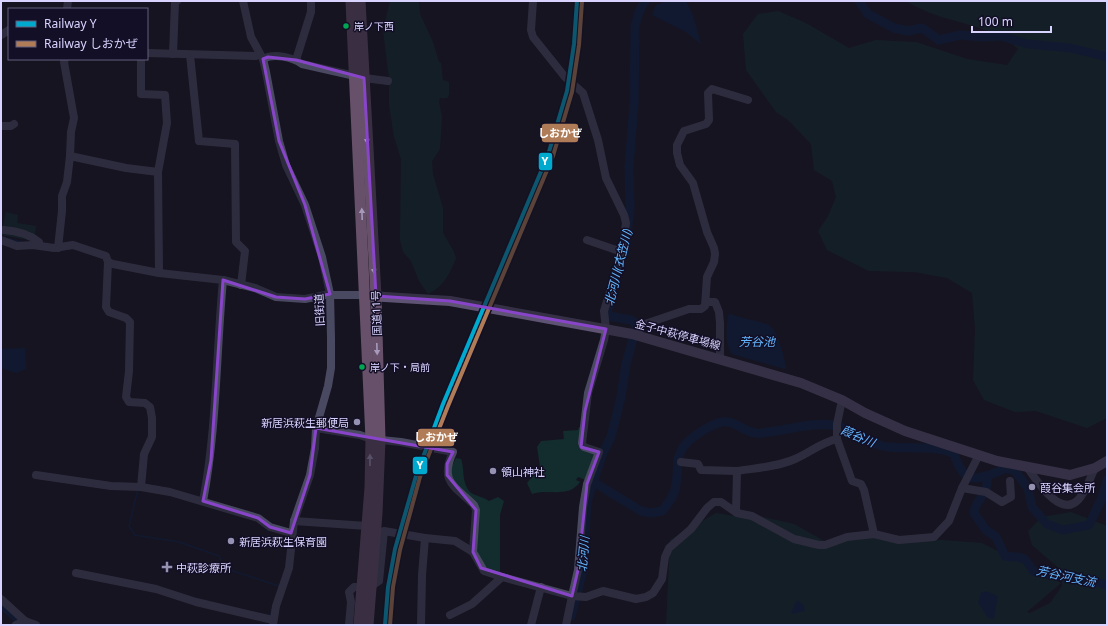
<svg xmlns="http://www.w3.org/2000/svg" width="1108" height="626" font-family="'Noto Sans','Noto Sans JP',sans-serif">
	<rect width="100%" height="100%" fill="#161421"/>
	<g fill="#132c2d">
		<path d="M390 1H419L420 14 433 42 439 62 441 63 443 80 449 82V95L447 98H440L439 102 442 117 440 149 432 161 433 174 443 208V233L453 250 456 258C450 274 443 287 428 294L419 281 411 261 403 252 400 240 401 159 394 137 389 105V79L383 30Z"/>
		<path d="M905 1H1107V418L1087 428 1036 411 1015 412 984 400 973 380 975 329 972 293 947 278 914 272 869 271 827 250 818 231 828 216 836 197 832 181 814 170 811 144 788 120 776 112 746 70 743 34 758 14 778 11 806 23 849 48 876 40 916 42 967 59 1007 65 1018 49C999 29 961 24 936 15 926 12 915 6 905 1Z"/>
		<path d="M6 212 18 215 17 223 36 226 34 241 1 235Z"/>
		<path d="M579 427 581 428 579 445 595 454 586 480 578 477 576 480 580 482C568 499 548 488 532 494L527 483 540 467 537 447 541 441 564 439 563 431 578 430Z"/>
		<path d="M456 458 461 459C465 470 461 483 471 493 476 496 484 497 489 501L498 497 504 501 500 515V573C485 568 479 566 477 549L475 547 479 517 455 485 450 470Z"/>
		<path d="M1071 512 1107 526V625H666L670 540 716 513 759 520 763 517 794 524 826 542 875 535 982 543 1061 583 1027 612 1030 613 1050 603 1062 586 1061 570 1032 545 1028 531 1042 517Z"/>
	</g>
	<g fill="#0d2144">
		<path d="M667 1H686L693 15 701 44 686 32 652 15 656 5Z"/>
		<path d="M731 314C742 319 763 321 770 326 778 331 784 357 786 367L785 369 732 354C724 343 727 328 728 315Z"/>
		<path d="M25 348 26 369 16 373 1 368V349Z"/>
		<path d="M986 591 998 596 994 619 988 618 978 603 981 592Z"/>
		<path d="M797 600 804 605 805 611 792 614 791 612Z"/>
	</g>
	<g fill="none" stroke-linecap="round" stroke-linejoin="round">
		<g stroke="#0d2144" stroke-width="1.5">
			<path d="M5 238 22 242"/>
			<path d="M138 489 129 526 135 535 179 542 219 556 224 568 279 586"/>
			<path d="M270 617 272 609"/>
		</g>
		<g stroke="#0d2144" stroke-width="9">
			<path d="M859 1 868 14 894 28 908 31 922 28 939 40 960 35 982 37 1001 36 1028 44 1070 48 1107 57"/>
			<path d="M625 253 630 207 629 167 634 104 635 26 639 12 645 1"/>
			<path d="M987 476C989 497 976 497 974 513L986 530 996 537 1005 556C1023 559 1022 553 1033 571L1055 576 1066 574 1107 585"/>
			<path d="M595 483 641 511 651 513 662 511C669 503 675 495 676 484 679 470 674 456 686 444 693 436 711 424 722 422 735 420 744 432 756 433 760 434 765 432 768 432 787 430 814 422 832 425 852 428 868 445 888 447 908 449 938 445 954 454 965 488 979 479 1007 468L1015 471 1028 488 1032 507 1047 524 1063 530 1089 525 1102 498 1107 480"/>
			<path d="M1 604 25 625"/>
			<path d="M571 616 583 570 587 501 602 455 611 437 621 397 626 364 636 328V323L631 320 609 316 607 310 610 304"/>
		</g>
		<g stroke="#4a4962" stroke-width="8">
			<path d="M243 1 251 37 263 59 266 72 279 141 286 165 305 205 322 257 330 294 331 338V368L328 386 316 428 315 448 310 475 294 521 289 568 276 606 273 625"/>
			<path d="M533 1 531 30 533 37 565 77 583 93 598 140 606 178 624 215 626 223 622 252 604 311 606 329 604 340 588 393 582 443 584 447 599 452 587 484 583 507 578 570 572 596 586 597 603 591 636 599 646 597 653 593 662 579 665 557 669 548 691 529 707 508 714 502H721L737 513 752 516 794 539 819 545H825L847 537 874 534 864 490 861 484 852 481 837 439"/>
			<path d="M67 9 68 1"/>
			<path d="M1 35 9 30"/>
			<path d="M147 53 256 56 259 54"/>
			<path d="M173 54 175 2 177 1"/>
			<path d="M190 55 199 141 235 144 236 242 245 251 241 285"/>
			<path d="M65 59 64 62 74 118 71 132 70 156"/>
			<path d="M141 59V94L165 95 167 123 158 172"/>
			<path d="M263 59C274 53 292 57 302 64L364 78 388 81"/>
			<path d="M296 60 311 12V1"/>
			<path d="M1 126H11L14 124"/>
			<path d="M4 230C17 231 29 234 39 242L40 246 54 248 73 245 106 256 108 262 113 264 159 273 223 280C216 354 217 428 203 501"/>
			<path d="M1 240 17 246 33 245 40 246"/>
			<path d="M587 240 622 252"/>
			<path d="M58 248 62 211V196L67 182 70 156 126 168 158 172 159 273"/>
			<path d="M108 262 106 307 109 312 126 318 130 322 129 371 126 397 129 402 145 403 150 407 152 418V437L144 454 141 487"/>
			<path d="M223 280 255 288 276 297 305 299 330 294"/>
			<path d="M330 295H365"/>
			<path d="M706 302H715L719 312 720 323V358"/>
			<path d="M636 335 642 325 689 309H701L705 306 707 277 714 262 715 254 714 248 707 232 693 183 680 165 677 153V145L684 131 706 124 709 120 708 93 712 89 748 100"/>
			<path d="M316 428 360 435 371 439 401 442 453 452C439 482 455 486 474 505L476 510 473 552"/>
			<path d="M681 462 698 464 701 470 737 471"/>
			<path d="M1027 467C1036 479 1060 520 1079 499 1086 491 1090 478 1095 468"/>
			<path d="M36 475 111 486 141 487 170 492 258 518 270 527 291 533"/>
			<path d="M962 488 986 492 1002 502 1011 497 1010 481"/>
			<path d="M736 512 737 471C756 468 777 467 795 459 809 453 822 442 837 439V424L842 400"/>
			<path d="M294 521 367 526"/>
			<path d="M874 534 899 540 934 537 949 521 962 488 979 455"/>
			<path d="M425 538 455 541 473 552 484 571 502 577 472 604 450 615"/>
			<path d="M76 573 156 589 196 602 273 620"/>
			<path d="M502 577 572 596 566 625"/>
			<path d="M1 599 25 621"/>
			<path d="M16 625 25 621 36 625"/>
			<path d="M349 625 351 602 349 592 354 587H370L379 581 384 531 425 538 422 575 421 625"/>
			<path d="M531 625 541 587"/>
		</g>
		<path stroke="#5e5373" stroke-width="10" d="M369 296 450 301 632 334 801 383 842 400 865 413 905 431 997 461 1070 475 1095 468 1107 461"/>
		<g stroke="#67516a" stroke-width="11">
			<path d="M351 1 371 439 370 488 359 625"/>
			<path d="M360 1 376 296 380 440 377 513 368 625"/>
		</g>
		<g stroke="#130f26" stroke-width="7">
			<path id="rail-1" d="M385 625 388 587 395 549 416 476 443 404 548 155 567 91 574 44 577 1"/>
		</g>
		<g stroke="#130f26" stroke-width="7">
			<path id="rail-2" d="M390 625 393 587 400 550 420 477 448 406 553 156 572 92 579 45 582 1"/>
		</g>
		<use href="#rail-1" stroke="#00a9ce" stroke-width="4"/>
		<use href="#rail-2" stroke="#b07c57" stroke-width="4"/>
	</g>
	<defs><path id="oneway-solid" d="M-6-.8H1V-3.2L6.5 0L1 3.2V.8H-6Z"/></defs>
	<g fill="#a699bc">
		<use href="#oneway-solid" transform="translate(367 138) rotate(87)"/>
		<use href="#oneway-solid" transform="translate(362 214) rotate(-92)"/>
		<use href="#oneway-solid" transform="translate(374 268) rotate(87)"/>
		<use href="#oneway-solid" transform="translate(377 349) rotate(88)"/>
		<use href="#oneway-solid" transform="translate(370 460) rotate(-90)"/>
	</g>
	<path d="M0 0H1108V626H0ZM268 57 296 60 364 78 376 296 450 301 606 329 585 411 581 447 599 452 587 484 578 570 572 596 481 568 473 552 476 510 447 475V464L453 452 316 428 310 475 291 533 270 527 258 518 203 501 211 460 223 280 276 297 305 299 330 294 305 205 279 141 263 59Z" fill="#161421" fill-opacity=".55" fill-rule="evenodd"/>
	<path fill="none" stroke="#8945c9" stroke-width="3" stroke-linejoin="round" d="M268 57 296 60 364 78 376 296 450 301 606 329 585 411 581 447 599 452 587 484 578 570 572 596 481 568 473 552 476 510 447 475V464L453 452 316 428 310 475 291 533 270 527 258 518 203 501 211 460 223 280 276 297 305 299 330 294 305 205 279 141 263 59Z"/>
	<g fill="#00a651" stroke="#130f26" stroke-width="1.5">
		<circle cx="346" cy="26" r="3.5"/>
		<circle cx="362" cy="367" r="3.5"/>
	</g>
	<g fill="#9591b1" stroke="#130f26" stroke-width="1.5">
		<circle cx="357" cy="422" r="4"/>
		<circle cx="493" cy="471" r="4"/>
		<circle cx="1032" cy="487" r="4"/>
		<circle cx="231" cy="541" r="4"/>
		<path d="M165 561h4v4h4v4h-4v4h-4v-4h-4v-4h4z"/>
	</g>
	<g text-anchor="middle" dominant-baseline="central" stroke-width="3" stroke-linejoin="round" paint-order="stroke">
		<g font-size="10" fill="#d9d4ff" stroke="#130f26" text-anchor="start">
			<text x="354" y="26">岸ノ下西</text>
			<text x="370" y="367">岸ノ下・局前</text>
		</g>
		<g font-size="11" fill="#d9d4ff" stroke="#130f26">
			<text transform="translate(319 310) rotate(-93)">旧街道</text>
			<text transform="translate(376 313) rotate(-92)">国道11号</text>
			<text transform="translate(678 334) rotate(15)">金子中萩停車場線</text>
		</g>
		<g font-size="11" fill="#d9d4ff" stroke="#130f26" text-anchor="start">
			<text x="349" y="422" text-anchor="end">新居浜萩生郵便局</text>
			<text x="501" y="471">領山神社</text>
			<text x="1040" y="487">葭谷集会所</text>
			<text x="239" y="541">新居浜萩生保育園</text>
			<text x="176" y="567">中萩診療所</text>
		</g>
		<g font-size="12" font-style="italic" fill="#62b6ff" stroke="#130f26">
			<text transform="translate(618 267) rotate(-76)">北河川(衣笠川)</text>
			<text x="757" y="341">芳谷池</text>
			<text transform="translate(858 436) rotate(23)">葭谷川</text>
			<text transform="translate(583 554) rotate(-85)">北河川</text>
			<text transform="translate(1066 576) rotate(12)">芳谷河支流</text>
		</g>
	</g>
	<g stroke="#130f26" stroke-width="1.5">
		<rect x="541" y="123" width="38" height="20" rx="4" fill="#b07c57"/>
		<rect x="538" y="152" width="15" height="19" rx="4" fill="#00a9ce"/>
		<rect x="417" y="428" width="38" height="19" rx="4" fill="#b07c57"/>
		<rect x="412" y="456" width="16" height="19" rx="4" fill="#00a9ce"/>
	</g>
	<g font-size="11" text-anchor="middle" font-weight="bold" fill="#fff">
		<text x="560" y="137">しおかぜ</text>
		<text x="545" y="165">Y</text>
		<text x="436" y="441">しおかぜ</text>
		<text x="420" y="469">Y</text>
	</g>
	<rect width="1108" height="626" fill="none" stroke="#d9d4ff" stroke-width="4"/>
	<rect x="8" y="8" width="140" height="52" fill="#130f26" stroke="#625e7d"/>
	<rect x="16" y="21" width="20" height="6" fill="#00a9ce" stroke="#625e7d"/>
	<text x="44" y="28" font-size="12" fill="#d9d4ff">Railway Y</text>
	<rect x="16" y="41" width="20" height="6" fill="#b07c57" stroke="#625e7d"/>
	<text x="44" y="48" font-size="12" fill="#d9d4ff">Railway しおかぜ</text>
	<path d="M972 26v6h79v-6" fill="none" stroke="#d9d4ff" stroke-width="2"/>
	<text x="978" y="26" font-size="12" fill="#d9d4ff" stroke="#130f26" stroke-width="3" paint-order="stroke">100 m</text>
</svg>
